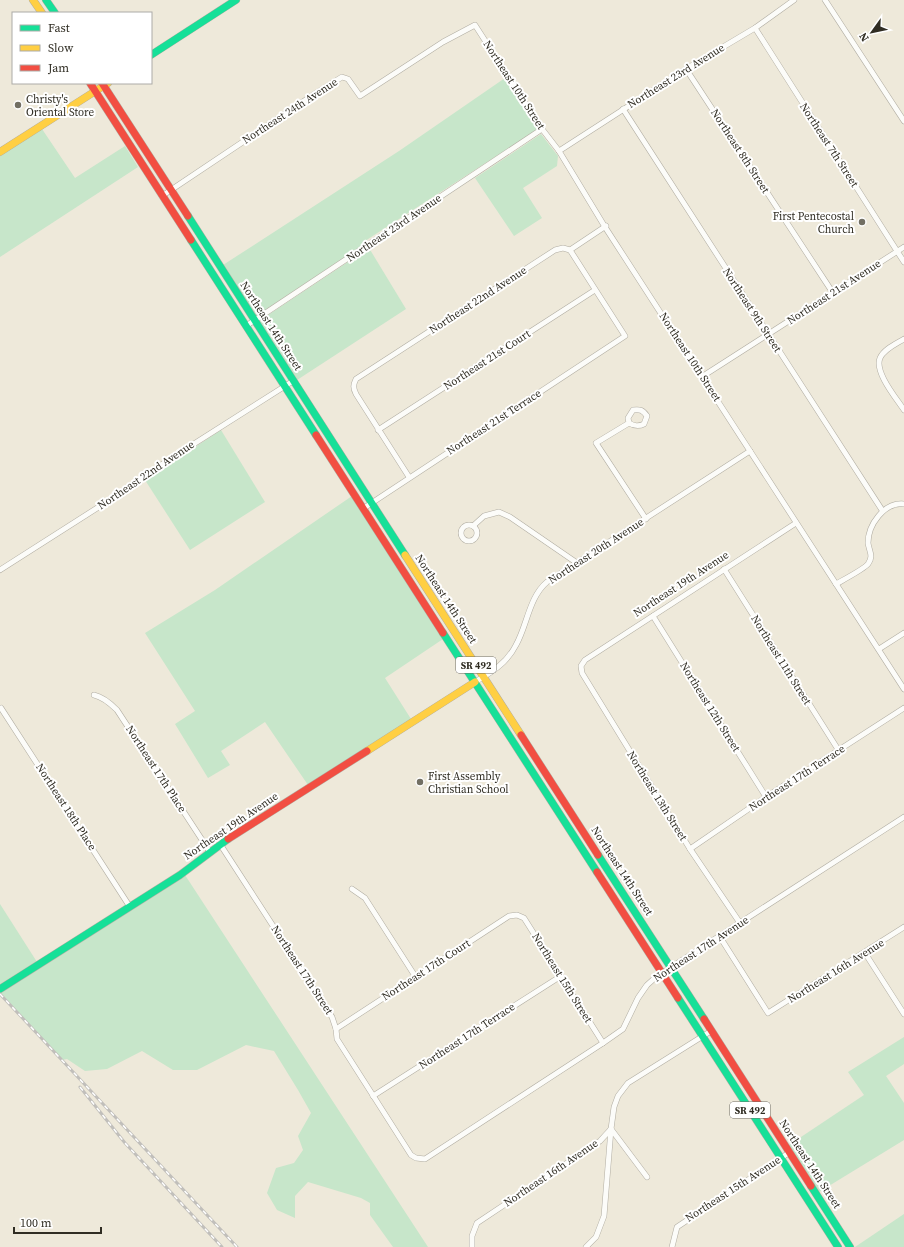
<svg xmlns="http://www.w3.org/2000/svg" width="904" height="1247" font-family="'Source Serif 4',serif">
	<rect width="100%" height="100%" fill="#eee9da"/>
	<g fill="#c7e6ca">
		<path d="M505 78 538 129 365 241 366 243 256 316 223 265 399 151Z"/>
		<path d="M42 129 75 178 125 146 138 167 0 257V155Z"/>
		<path d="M541 134 558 156 557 166 523 188 542 218 514 236 475 178Z"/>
		<path d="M369 248 406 309 297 380 259 321Z"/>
		<path d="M221 430 265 502 190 550 145 480Z"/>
		<path d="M352 496 443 639 385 678 411 719 308 785 265 722 221 751 230 765 208 778 175 724 195 711 145 633 215 590Z"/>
		<path d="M185 875 428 1247H393L370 1215V1203L361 1198 308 1182 295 1196V1218L277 1210 267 1193 276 1168 294 1163 303 1150 298 1136 311 1113 298 1090 274 1051 246 1045 197 1070H173L142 1051 107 1069 85 1071 67 1059 62 1060 0 993Z"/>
		<path d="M0 904 37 962 0 986Z"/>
		<path d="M904 1037V1064L886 1076 904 1103V1140L819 1192 789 1145 864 1095 848 1072Z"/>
		<path d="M904 1214V1247H855Z"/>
	</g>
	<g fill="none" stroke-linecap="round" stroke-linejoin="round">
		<g stroke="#b1ada2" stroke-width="6">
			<g id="street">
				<path d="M825 0 904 121"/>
				<path d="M755 28 904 262"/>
				<path d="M686 69 833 293"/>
				<path d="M623 109 882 510"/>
				<path d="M559 151 686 69 755 28 794 0"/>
				<path d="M162 196 316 93 342 77 348 79 360 96 443 42 475 25 542 129 559 151 605 227 904 689"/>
				<path d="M246 326 542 129"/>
				<path d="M904 339C896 344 884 349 880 358 874 372 897 399 904 410"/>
				<path d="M703 376 904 247"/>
				<path d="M629 423 628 418 633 410C640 409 643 410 647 416L644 424C638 427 634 426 629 423L596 443 646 519"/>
				<path d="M378 430 595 290"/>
				<path d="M409 477 356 394C353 388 353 385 356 379L555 250 563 248 570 250 606 226"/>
				<path d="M364 508 625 336 570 250"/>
				<circle cx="469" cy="533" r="8"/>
				<path d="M473 526 484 516 499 512 510 517 577 563"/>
				<path d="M724 569 839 751"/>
				<path d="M0 570 130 487 167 461 293 381"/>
				<path d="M836 584C843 580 864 569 868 564 874 556 869 551 868 543 868 525 884 502 904 504"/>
				<path d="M653 616 766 797"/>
				<path d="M879 649 904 633"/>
				<path d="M475 682C492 672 507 663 516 645 527 626 529 597 547 582L750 451"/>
				<path d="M94 695C103 697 110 703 117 710L210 852"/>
				<path d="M1 708 130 907"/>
				<path d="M220 844 332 1017 336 1029 337 1039 411 1155 416 1158 425 1159 603 1043 623 1029 638 998 647 985 656 977 904 817"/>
				<path d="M690 849 766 797 904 708"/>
				<path d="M352 889 365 898 415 976"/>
				<path d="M740 923 690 849 582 673 581 666 585 660 796 523"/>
				<path d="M720 937 768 1013 904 927"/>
				<path d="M865 953 904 1014"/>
				<path d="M336 1029 509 916 517 915 524 918 603 1043"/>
				<path d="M373 1096 561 976"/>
				<path d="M611 1129 647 1177"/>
				<path d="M472 1247V1236L477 1223 600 1141 611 1129 614 1107 618 1096 628 1083 711 1031"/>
				<path d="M586 1247 596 1237 604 1216 611 1129"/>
				<path d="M672 1247 677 1227 790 1152"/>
			</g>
		</g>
		<g stroke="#b1ada2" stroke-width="8">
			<g id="fast">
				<path d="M46 0 55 13"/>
				<path d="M151 55 236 0"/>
				<path d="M188 216 405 555"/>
				<path d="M191 240 316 435"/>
				<path d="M443 633 597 872"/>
				<path d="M598 855 704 1019"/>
				<path d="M0 989 180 875 228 839"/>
				<path d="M678 998 838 1247"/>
				<path d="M811 1186 850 1247"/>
			</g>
		</g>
		<g stroke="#b1ada2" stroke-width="8">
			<g id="slow">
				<path d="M33 0 42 13"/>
				<path d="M0 152 108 83"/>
				<path d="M405 555 521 735"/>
				<path d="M367 751 475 682"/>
			</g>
		</g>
		<g stroke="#b1ada2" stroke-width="8">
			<g id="jam">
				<path d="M90 83 191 240"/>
				<path d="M102 83 188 216"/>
				<path d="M316 435 443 633"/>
				<path d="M521 735 598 855"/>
				<path d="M228 839 367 751"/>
				<path d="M597 872 678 998"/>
				<path d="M704 1019 811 1186"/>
			</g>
		</g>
		<use href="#street" stroke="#fcfcf9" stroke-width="5"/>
		<use href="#fast" stroke="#16e098" stroke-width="7"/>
		<use href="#slow" stroke="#ffcf43" stroke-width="7"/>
		<use href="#jam" stroke="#f24e42" stroke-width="7"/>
		<g stroke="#c1bfbb" stroke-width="3">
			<g id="rail">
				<path d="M0 994 237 1247"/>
				<path d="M80 1087 125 1143 222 1247"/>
			</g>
		</g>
		<use href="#rail" stroke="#fff" stroke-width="1.5" stroke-dasharray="4.5" stroke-linecap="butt"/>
	</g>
	<g fill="#726f63" stroke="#fff" stroke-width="1.5">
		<circle cx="18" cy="105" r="4"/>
		<circle cx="862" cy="222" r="4"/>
		<circle cx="420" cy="782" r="4"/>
	</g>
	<g text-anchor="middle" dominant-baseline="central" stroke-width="4" stroke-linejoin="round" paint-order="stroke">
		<g fill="#fff" stroke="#6e6c65" stroke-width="1">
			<rect x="456" y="657" width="40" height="16" rx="3"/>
			<rect x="730" y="1102" width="40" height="16" rx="3"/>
		</g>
		<g font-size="10" font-weight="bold" fill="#302d23">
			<text x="476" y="665">SR 492</text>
			<text x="750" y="1110">SR 492</text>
		</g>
		<g font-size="11" fill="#302d23" stroke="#fff">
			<text transform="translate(676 76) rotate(-32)">Northeast 23rd Avenue</text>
			<text transform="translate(514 85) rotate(57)">Northeast 10th Street</text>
			<text transform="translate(290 111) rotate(-33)">Northeast 24th Avenue</text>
			<text transform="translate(829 145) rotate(57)">Northeast 7th Street</text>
			<text transform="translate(740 151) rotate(57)">Northeast 8th Street</text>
			<text transform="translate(394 228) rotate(-34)">Northeast 23rd Avenue</text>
			<text transform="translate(834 292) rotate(-33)">Northeast 21st Avenue</text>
			<text transform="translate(478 300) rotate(-33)">Northeast 22nd Avenue</text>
			<text transform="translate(752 310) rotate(57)">Northeast 9th Street</text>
			<text transform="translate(271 326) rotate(57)">Northeast 14th Street</text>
			<text transform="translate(690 357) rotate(57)">Northeast 10th Street</text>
			<text transform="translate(487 360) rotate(-33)">Northeast 21st Court</text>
			<text transform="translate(494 422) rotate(-33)">Northeast 21st Terrace</text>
			<text transform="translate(146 475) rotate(-34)">Northeast 22nd Avenue</text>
			<text transform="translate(596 551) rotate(-33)">Northeast 20th Avenue</text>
			<text transform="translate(681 584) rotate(-33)">Northeast 19th Avenue</text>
			<text transform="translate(446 599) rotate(57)">Northeast 14th Street</text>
			<text transform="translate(781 660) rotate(58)">Northeast 11th Street</text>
			<text transform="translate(710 707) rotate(58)">Northeast 12th Street</text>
			<text transform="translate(156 769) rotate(57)">Northeast 17th Place</text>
			<text transform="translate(797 778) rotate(-33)">Northeast 17th Terrace</text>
			<text transform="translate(657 796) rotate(58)">Northeast 13th Street</text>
			<text transform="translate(66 807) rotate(57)">Northeast 18th Place</text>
			<text transform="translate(231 826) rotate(-34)">Northeast 19th Avenue</text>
			<text transform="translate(622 871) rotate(57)">Northeast 14th Street</text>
			<text transform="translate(701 949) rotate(-33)">Northeast 17th Avenue</text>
			<text transform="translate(302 970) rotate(57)">Northeast 17th Street</text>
			<text transform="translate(426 970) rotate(-33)">Northeast 17th Court</text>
			<text transform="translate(836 971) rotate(-32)">Northeast 16th Avenue</text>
			<text transform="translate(562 978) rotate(58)">Northeast 15th Street</text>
			<text transform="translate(467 1036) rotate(-33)">Northeast 17th Terrace</text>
			<text transform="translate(810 1164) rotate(57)">Northeast 14th Street</text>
			<text transform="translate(551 1173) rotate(-34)">Northeast 16th Avenue</text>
			<text transform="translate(733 1189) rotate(-33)">Northeast 15th Avenue</text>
		</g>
		<g font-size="11" fill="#302d23" stroke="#fff" text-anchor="start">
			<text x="26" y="99">Christy's<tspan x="26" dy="13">Oriental Store</tspan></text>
			<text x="854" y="216" text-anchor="end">First Pentecostal<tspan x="854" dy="13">Church</tspan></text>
			<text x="428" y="776">First Assembly<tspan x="428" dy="13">Christian School</tspan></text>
		</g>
	</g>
	<rect x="12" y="12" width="140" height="72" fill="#ffffff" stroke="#acaba7"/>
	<rect x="20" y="25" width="20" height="6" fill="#16e098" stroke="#acaba7"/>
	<text x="48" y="32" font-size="12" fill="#302d23">Fast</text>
	<rect x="20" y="45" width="20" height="6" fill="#ffcf43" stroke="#acaba7"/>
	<text x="48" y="52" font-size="12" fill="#302d23">Slow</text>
	<rect x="20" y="65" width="20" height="6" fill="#f24e42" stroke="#acaba7"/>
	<text x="48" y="72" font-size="12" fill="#302d23">Jam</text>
	<g transform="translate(872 32) rotate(237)" stroke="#ffffff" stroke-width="3" paint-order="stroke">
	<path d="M0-3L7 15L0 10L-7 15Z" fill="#302d23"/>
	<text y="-6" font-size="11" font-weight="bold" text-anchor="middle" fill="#302d23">N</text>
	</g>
	<path d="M14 1227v6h87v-6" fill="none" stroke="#302d23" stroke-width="2"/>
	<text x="20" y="1227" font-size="12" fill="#302d23" stroke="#ffffff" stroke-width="3" paint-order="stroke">100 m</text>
</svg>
